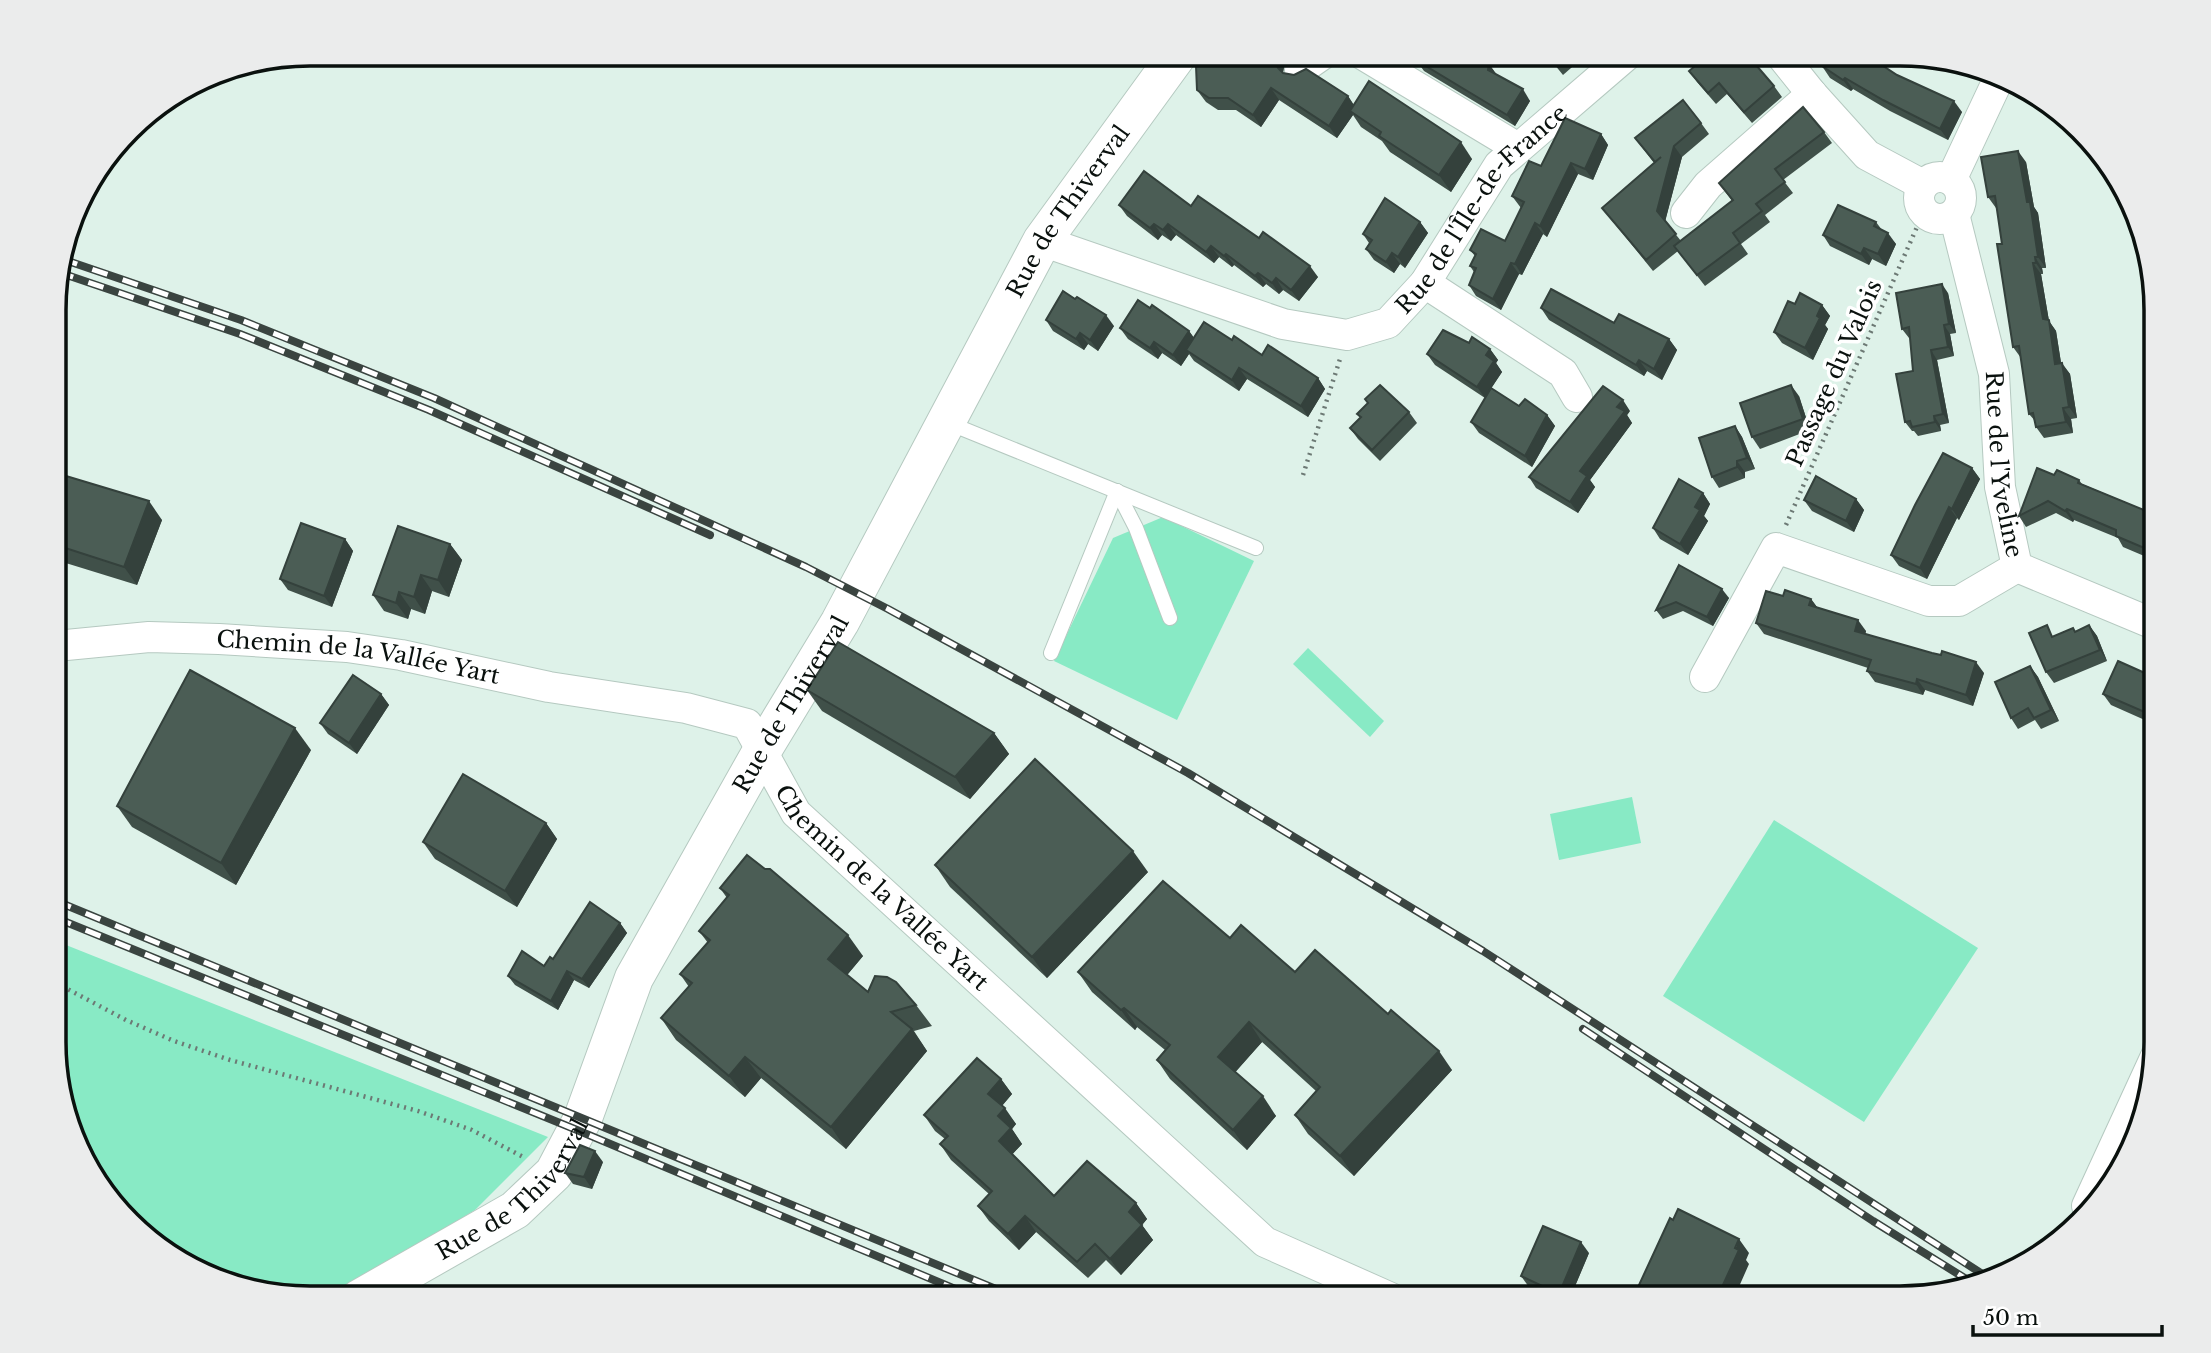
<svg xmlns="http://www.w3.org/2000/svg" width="2211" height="1353" font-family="'Libre Baskerville',serif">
	<rect width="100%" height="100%" fill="#def2e9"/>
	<g fill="#88eac5">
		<path d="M1163 517 1254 561 1177 720 1054 661 1113 538Z"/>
		<path d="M1308 648 1384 721 1370 737 1293 664Z"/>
		<path d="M1632 797 1641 843 1559 860 1550 814Z"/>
		<path d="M1774 820 1978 948 1864 1122 1663 996Z"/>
		<path d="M56 941 548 1137 475 1210 331 1299H310L182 1264 97 1185 56 1076Z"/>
	</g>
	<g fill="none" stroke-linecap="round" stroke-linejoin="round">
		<g stroke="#b5c9c0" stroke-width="16">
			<g id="lane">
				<path d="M946 422 1256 548"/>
				<path d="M1117 491 1136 528 1170 618"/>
				<path d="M1051 653 1117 491"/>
			</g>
		</g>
		<g stroke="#b5c9c0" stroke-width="32">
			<g id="street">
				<path d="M1362 54 1518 148"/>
				<path d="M1780 54 1812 94 1867 155 1923 185"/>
				<path d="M1300 70 1323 54"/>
				<circle cx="1940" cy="198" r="21"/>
				<path d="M1951 180 1998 80"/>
				<path d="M1686 213 1708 185 1812 94"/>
				<path id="s1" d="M1954 214 1994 374 2000 487 2017 567 2156 625"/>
				<path id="s2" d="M1042 241 1283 324 1347 335 1388 323 1425 283 1499 165 1628 54"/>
				<path d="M1425 283 1563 373 1577 397"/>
				<path id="s3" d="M56 646 149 637 219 639 347 647 401 655 549 687 686 708 747 724 796 813 1265 1242 1391 1298"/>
				<path d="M1705 677 1776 548 1929 601H1959L2017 567"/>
				<path d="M2087 1206 2156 1056"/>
			</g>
		</g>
		<g stroke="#b5c9c0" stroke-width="40">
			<g id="secondary">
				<path id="s4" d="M359 1299 515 1210 554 1173 583 1118 634 978 763 749 840 622 1042 241 1178 54"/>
			</g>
		</g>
		<g stroke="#6c7974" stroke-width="4.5" stroke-dasharray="2 5" stroke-linecap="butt">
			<path d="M1303 475 1340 359"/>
			<path d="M1786 525 1924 211"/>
			<path d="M56 983 126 1020 174 1041 230 1060 418 1111 472 1130 525 1158"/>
		</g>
		<use href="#lane" stroke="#fff" stroke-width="14"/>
		<use href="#street" stroke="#fff" stroke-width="30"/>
		<use href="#secondary" stroke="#fff" stroke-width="38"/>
		<g stroke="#3a4440" stroke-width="8">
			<g id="rail">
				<path d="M62 259 241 320 434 398 806 567 888 609 1188 773 1483 951 1987 1277"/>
				<path d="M58 272 240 334 429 410 710 535"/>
				<path d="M56 901 1020 1299"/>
				<path d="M56 918 577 1130 979 1299"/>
				<path d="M1583 1029 1873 1221 1971 1282"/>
			</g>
		</g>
		<use href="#rail" stroke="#fff" stroke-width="5" stroke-dasharray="16" stroke-linecap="butt"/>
	</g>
	<g fill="#405049">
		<path d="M1204 54H1290L1285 62 1283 73 1348 96 1354 105 1472 159 1451 192 1390 152 1382 141 1361 127 1353 115 1337 138 1279 100 1261 127 1236 110H1218L1206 102 1197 90Z"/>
		<path d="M1546 54H1587L1563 75Z"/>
		<path d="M1682 54H1735L1743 64 1774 86 1782 97 1752 123 1727 94 1716 104 1697 82 1689 71 1693 67Z"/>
		<path d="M1416 60 1489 64 1496 74 1530 101 1515 126 1424 71Z"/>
		<path d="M1822 66 1897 75 1962 112 1948 140 1890 111 1853 89 1851 91 1830 78Z"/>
		<path d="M2013 84 2029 89 2047 106 2022 97Z"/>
		<path d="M1701 123 1709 134 1682 157 1665 221 1681 241 1732 201 1719 183 1824 132 1832 143 1783 180 1793 193 1765 215 1770 222 1741 244 1748 254 1705 286 1678 251 1653 271 1602 208 1654 163 1635 138Z"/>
		<path d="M1601 134 1608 145 1593 180 1578 174 1547 237 1543 234 1522 275 1519 274 1501 310 1476 296 1469 285 1474 272 1470 266 1475 256 1470 250 1505 241 1521 208 1512 196 1541 166Z"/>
		<path d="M2026 162 2034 207 2038 213 2046 268H2042L2043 274H2041L2049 321 2056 331 2061 363 2070 374 2077 418 2071 419 2073 433 2044 438 2036 427 2035 421 2029 414 2021 358 2013 347 2002 244 1997 208H1996L1988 197Z"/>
		<path d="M1119 205 1191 206 1259 238 1318 277 1299 301 1283 290 1279 294 1266 284 1263 287 1234 265 1232 267 1219 257 1214 263 1176 235 1171 241 1162 235 1158 240 1127 216Z"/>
		<path d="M1420 222 1428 233 1405 268 1400 264 1394 273 1374 260 1366 249 1369 243 1363 234Z"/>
		<path d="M1876 222 1882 230 1896 244 1886 266 1872 259 1869 265 1830 246 1823 235Z"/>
		<path d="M1948 293 1956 333 1950 334 1954 356 1937 360 1949 423 1940 425 1941 431 1918 436 1914 431H1912L1905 422 1913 371 1910 338H1909L1902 329Z"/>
		<path d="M1795 304 1822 305 1830 316 1825 325 1828 329 1813 360 1782 343 1774 332Z"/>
		<path d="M1150 308 1189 331 1194 338 1232 340 1262 355 1318 378 1325 389 1308 417 1247 379 1239 391 1194 361 1189 354 1181 366 1162 353 1158 359 1128 339 1120 328Z"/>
		<path d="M1541 308 1614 323 1669 339 1677 350 1662 380 1647 371 1644 376 1549 320Z"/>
		<path d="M1046 320 1114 326 1098 351 1088 344 1084 350 1053 331Z"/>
		<path d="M1469 343 1490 349 1498 360 1496 363 1502 372 1491 388 1519 406 1547 415 1555 426 1532 467 1479 433 1471 422 1485 398 1435 365 1427 354Z"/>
		<path d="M1799 396 1810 430 1760 449 1752 437Z"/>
		<path d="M1630 411 1627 415 1632 423 1590 480 1595 487 1578 513 1536 488 1529 477Z"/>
		<path d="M1409 412 1417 423 1380 461 1358 439 1350 428 1360 418 1357 414Z"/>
		<path d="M1735 426 1742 437 1755 469 1745 472V478L1719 488 1712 477Z"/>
		<path d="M1972 468 1980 479 1959 520 1957 518 1927 579 1899 566 1891 555Z"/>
		<path d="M56 473 162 520 137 585 56 560Z"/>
		<path d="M2054 475 2079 480 2082 484 2156 515V561L2123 547 2118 538 2074 520 2073 522 2056 513 2026 527 2019 516Z"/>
		<path d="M1703 493 1710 504 1704 516 1708 521 1688 555 1660 539 1653 528Z"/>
		<path d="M1856 499 1864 510 1854 532 1812 511 1804 500Z"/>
		<path d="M345 539 353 551 332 607 288 590 280 579Z"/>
		<path d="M450 544 462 560 449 597 432 591 425 614 411 609 408 619 384 611 373 595Z"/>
		<path d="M1679 565 1729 598 1713 626 1683 611 1663 619 1656 610Z"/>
		<path d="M1783 596 1811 599 1817 607 1866 631 1865 634 1984 673 1973 706 1925 690 1923 695 1875 682 1867 671 1868 668 1764 634 1756 623Z"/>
		<path d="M2089 625 2097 636 2107 661 2054 683 2046 672 2055 636 2076 632Z"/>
		<path d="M2030 666 2038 677 2059 721 2041 729 2035 720 2018 729 2011 718Z"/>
		<path d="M2156 678V725L2111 705 2103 694Z"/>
		<path d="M807 690 994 733 1009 754 970 799 822 711Z"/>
		<path d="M56 693 64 803 56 804Z"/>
		<path d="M381 694 389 705 357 754 328 734 320 723Z"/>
		<path d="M311 750 236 885 132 827 117 806Z"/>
		<path d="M546 823 557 839 517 907 435 859 423 842Z"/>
		<path d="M935 865 1148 872 1047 978 950 887Z"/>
		<path d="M720 888 863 956 847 975 868 992 916 1005 932 1026 914 1031 927 1051 846 1149 761 1078 745 1097 676 1040 661 1018 689 987 680 974 708 943 699 931 727 898Z"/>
		<path d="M620 923 627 933 589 988 574 980 558 1010 515 985 508 976 544 966 553 959Z"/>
		<path d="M1230 938 1295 972 1452 1070 1354 1176 1308 1134 1295 1115 1316 1091 1262 1042 1235 1072 1276 1116 1247 1150 1170 1079 1157 1060 1165 1050 1137 1027 1135 1030 1092 992 1078 972Z"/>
		<path d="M1001 1079 1012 1094 1002 1106 1016 1124 1012 1129 1022 1144 1012 1154 1054 1196 1136 1203 1147 1219 1142 1225 1153 1240 1121 1275 1106 1260 1088 1278 1036 1232 1019 1250 989 1221 978 1206 989 1194 951 1160 940 1144 945 1139 935 1131 924 1115Z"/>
		<path d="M603 1162 592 1189 573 1184 565 1173Z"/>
		<path d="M1589 1253 1570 1298H1553L1529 1287 1521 1276Z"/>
	</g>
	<g fill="#34413c">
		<path d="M1275 54H1290L1285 62 1283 72 1278 68 1274 60Z"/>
		<path d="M1489 64 1497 75 1488 70Z"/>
		<path d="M1845 78 1853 89 1851 91 1843 80Z"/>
		<path d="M1271 88 1279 100 1261 127 1253 115Z"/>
		<path d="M1523 89 1530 101 1515 126 1507 115Z"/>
		<path d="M1348 96 1356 109 1350 111 1353 115 1337 138 1329 126Z"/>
		<path d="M1954 101 1962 112 1948 140 1940 129Z"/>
		<path d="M1601 134 1608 145 1593 180 1585 169Z"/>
		<path d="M1461 142 1472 159 1451 192 1439 175Z"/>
		<path d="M1674 146 1682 157 1665 222 1657 211Z"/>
		<path d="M2018 151 2026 162 2034 207 2038 213 2046 268 2038 257 2027 202Z"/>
		<path d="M1571 163 1578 174 1547 237 1540 226Z"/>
		<path d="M1420 222 1428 233 1405 268 1398 257Z"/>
		<path d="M1535 223 1543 234 1522 275 1515 264Z"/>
		<path d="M1154 224 1162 235 1158 240 1150 228Z"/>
		<path d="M1168 224 1176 235 1171 241 1163 230Z"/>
		<path d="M1888 233 1896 244 1886 266 1878 254Z"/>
		<path d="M1211 246 1219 257 1214 263 1206 252Z"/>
		<path d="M1864 248 1872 259 1869 265 1861 254Z"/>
		<path d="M1392 253 1400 264 1394 273 1386 262Z"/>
		<path d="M1226 254 1234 265 1232 267 1224 256Z"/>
		<path d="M2035 257 2042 268 2043 274 2036 263Z"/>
		<path d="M1511 263 1519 274 1501 310 1493 299Z"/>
		<path d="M2033 263 2041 274 2049 321 2056 331 2063 375 2055 364 2043 319Z"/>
		<path d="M1310 266 1318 277 1299 301 1291 290Z"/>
		<path d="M1258 273 1266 284 1263 287 1255 276Z"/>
		<path d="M1276 278 1283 290 1279 294 1272 283Z"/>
		<path d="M1942 284 1948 293 1956 333 1949 324Z"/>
		<path d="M1822 305 1830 316 1825 325 1828 329 1813 360 1805 348 1817 316Z"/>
		<path d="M1106 315 1114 326 1098 351 1090 340Z"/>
		<path d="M1944 325 1950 334 1954 356 1948 347Z"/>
		<path d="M1189 331 1197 342 1186 350 1189 354 1181 366 1173 355Z"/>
		<path d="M1080 333 1088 344 1084 350 1076 339Z"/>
		<path d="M1669 339 1677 350 1662 380 1654 369Z"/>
		<path d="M1154 342 1162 353 1158 359 1150 348Z"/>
		<path d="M1490 349 1498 360 1496 363 1502 372 1485 398 1477 387 1486 355Z"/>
		<path d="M1931 350 1937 360 1949 423 1943 414Z"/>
		<path d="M1639 360 1647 371 1644 376 1636 365Z"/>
		<path d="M2062 363 2070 374 2077 418 2069 407Z"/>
		<path d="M1239 368 1247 379 1239 391 1232 380Z"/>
		<path d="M1318 378 1325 389 1308 417 1301 406Z"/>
		<path d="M1791 385 1799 396 1810 430 1803 419Z"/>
		<path d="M1623 400 1630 411 1627 415 1632 423 1590 480 1595 487 1578 513 1570 502 1580 471 1617 407Z"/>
		<path d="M2063 408 2071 419 2073 433 2066 422Z"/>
		<path d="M1547 415 1555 426 1532 467 1525 456Z"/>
		<path d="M1934 416 1940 425 1941 431 1935 422Z"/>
		<path d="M1735 426 1742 437 1755 469 1747 458Z"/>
		<path d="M1737 461 1745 472V478L1737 467Z"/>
		<path d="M1972 468 1980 479 1959 520 1952 509Z"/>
		<path d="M1703 493 1710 504 1704 516 1708 521 1688 555 1680 544 1695 507Z"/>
		<path d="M1856 499 1864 510 1854 532 1846 521Z"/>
		<path d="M149 501 162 520 137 585 124 567Z"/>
		<path d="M1949 507 1957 518 1927 579 1920 568Z"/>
		<path d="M2067 509 2074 520 2073 522 2065 511Z"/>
		<path d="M345 539 353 551 332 607 324 596Z"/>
		<path d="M450 544 462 560 449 597 438 580Z"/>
		<path d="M421 575 432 591 425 614 414 597Z"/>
		<path d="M1722 589 1729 598 1713 626 1707 617Z"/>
		<path d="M399 592 411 609 408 619 396 603Z"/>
		<path d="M1811 599 1819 610 1809 605Z"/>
		<path d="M1858 620 1866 631 1863 642 1855 631Z"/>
		<path d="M2089 625 2097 636 2107 661 2100 650Z"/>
		<path d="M1976 662 1984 673 1973 706 1966 695Z"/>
		<path d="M2030 666 2038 677 2059 721 2051 710Z"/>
		<path d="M1917 679 1925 690 1923 695 1916 684Z"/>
		<path d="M56 693 64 803 56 793Z"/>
		<path d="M381 694 389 705 357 754 349 743Z"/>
		<path d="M295 728 311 750 236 885 221 863Z"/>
		<path d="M994 733 1009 754 970 799 955 777Z"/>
		<path d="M546 823 557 839 517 907 505 891Z"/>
		<path d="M1133 851 1148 872 1047 978 1032 957Z"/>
		<path d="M620 923 627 933 589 988 582 979Z"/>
		<path d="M848 935 863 956 843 980 828 959Z"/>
		<path d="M567 971 574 980 558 1010 551 1001Z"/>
		<path d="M1124 1008 1137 1027 1135 1030 1121 1010Z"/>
		<path d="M1249 1022 1262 1042 1232 1076 1218 1057Z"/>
		<path d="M912 1029 927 1051 846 1149 831 1127Z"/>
		<path d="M1439 1051 1452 1070 1354 1176 1340 1156Z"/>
		<path d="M745 1057 761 1078 745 1097 729 1076Z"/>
		<path d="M1001 1079 1012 1094 999 1109 988 1094Z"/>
		<path d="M1263 1096 1276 1116 1247 1150 1233 1130Z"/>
		<path d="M1005 1108 1016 1124 1012 1129 1022 1144 1010 1157 999 1141 998 1116Z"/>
		<path d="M595 1151 603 1162 592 1189 584 1177Z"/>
		<path d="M1136 1203 1147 1219 1142 1225 1153 1240 1121 1275 1110 1259 1129 1212Z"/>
		<path d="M1025 1216 1036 1232 1019 1250 1008 1234Z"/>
		<path d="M1739 1239 1749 1253 1746 1260 1749 1264 1734 1298H1717Z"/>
		<path d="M1581 1242 1589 1253 1570 1298H1563L1559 1294Z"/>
	</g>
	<g fill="#4b5d55" stroke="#34413c" stroke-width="2">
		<path d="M1204 54H1275L1274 60 1278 68 1283 73 1294 75 1306 69 1348 96 1329 126 1271 88 1253 115 1228 98H1209L1197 90 1196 66Z"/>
		<path d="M1419 54H1472L1489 64 1488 70 1523 89 1507 115 1416 60Z"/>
		<path d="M1547 54H1566L1556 63Z"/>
		<path d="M1684 54H1735L1743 64 1750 58 1774 86 1744 112 1719 83 1708 93 1689 71 1695 66Z"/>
		<path d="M1830 54H1865L1897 75 1954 101 1940 129 1883 100 1845 78 1843 80 1822 66Z"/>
		<path d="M1369 81 1461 142 1439 175 1379 136 1381 132 1350 111Z"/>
		<path d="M1683 100 1701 123 1674 146 1657 211 1676 234 1646 260 1602 208 1661 157 1655 162 1635 138Z"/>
		<path d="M1803 107 1824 132 1775 169 1785 182 1756 204 1762 211 1733 233 1740 243 1697 275 1674 246 1733 200 1719 183Z"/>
		<path d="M1565 118 1601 134 1585 169 1571 163 1540 226 1535 223 1515 264 1511 263 1493 299 1469 285 1476 268 1470 266 1476 254 1470 250 1481 229 1505 241 1524 202 1512 196 1529 161 1541 166Z"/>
		<path d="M2018 151 2027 202H2030L2038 257H2035L2036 263H2033L2043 319 2049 320 2055 364 2062 363 2069 407 2063 408 2066 422 2036 427 2033 413 2029 414 2019 346 2013 347 1997 244H2002L1995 196 1988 197 1981 157Z"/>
		<path d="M1144 171 1191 206 1198 196 1259 238 1263 232 1310 266 1291 290 1276 278 1272 283 1258 273 1255 276 1226 254 1224 256 1211 246 1206 252 1168 224 1163 230 1154 224 1150 228 1119 205Z"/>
		<path d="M1385 198 1420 222 1398 257 1392 253 1386 262 1366 249 1372 240 1363 234Z"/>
		<path d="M1838 205 1876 222 1874 226 1888 233 1878 254 1864 248 1861 254 1823 235Z"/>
		<path d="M1942 284 1949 324 1944 325 1948 347 1931 350 1943 414 1934 416 1935 422 1912 427 1910 421 1905 422 1896 374 1913 371 1909 327 1902 329 1896 293Z"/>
		<path d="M1551 289 1614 323 1619 314 1669 339 1654 369 1639 360 1636 365 1541 308Z"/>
		<path d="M1063 291 1075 299 1077 297 1106 315 1090 340 1080 333 1076 339 1046 320Z"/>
		<path d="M1800 293 1822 305 1817 316 1820 318 1805 348 1774 332 1788 301 1795 304Z"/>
		<path d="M1138 300 1150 308 1152 305 1189 331 1173 355 1154 342 1150 348 1120 328Z"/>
		<path d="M2156 300V331L2149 320Z"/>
		<path d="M1204 322 1232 340 1234 336 1262 355 1268 345 1318 378 1301 406 1239 368 1232 380 1186 350Z"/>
		<path d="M1443 330 1469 343 1472 337 1490 349 1486 355 1494 361 1477 387 1427 354Z"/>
		<path d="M1380 385 1409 412 1372 450 1350 428 1361 417 1357 414 1368 403 1365 399Z"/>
		<path d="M1791 385 1803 419 1752 437 1740 403Z"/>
		<path d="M1603 386 1623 400 1617 407 1625 411 1580 471 1587 476 1570 502 1529 477Z"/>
		<path d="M1491 388 1519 406 1525 399 1547 415 1525 456 1471 422Z"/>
		<path d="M1735 426 1747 458 1737 461V467L1712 477 1699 438Z"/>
		<path d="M1943 453 1972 468 1952 509 1949 507 1920 568 1891 555 1915 505Z"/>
		<path d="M2037 468 2054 475 2057 470 2079 480 2078 483 2156 515V553L2116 536V530L2067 509 2065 511 2048 501 2019 516Z"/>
		<path d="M56 473 149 501 124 567 56 545Z"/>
		<path d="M1816 476 1856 499 1846 521 1804 500Z"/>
		<path d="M1679 479 1703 493 1695 507 1700 510 1680 544 1653 528Z"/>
		<path d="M301 523 345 539 324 596 280 579Z"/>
		<path d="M398 526 450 544 438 580 421 575 414 597 399 592 396 603 373 595Z"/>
		<path d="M1679 565 1722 589 1707 617 1676 602 1656 610Z"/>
		<path d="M1785 590 1811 599 1809 605 1858 620 1855 631 1932 653 1941 655 1942 651 1976 662 1966 695 1917 679 1916 684 1867 671 1871 660 1756 623 1766 591 1783 596Z"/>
		<path d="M2047 625 2052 637 2073 628 2075 632 2089 625 2100 650 2046 672 2029 633Z"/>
		<path d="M838 642 994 733 955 777 807 690Z"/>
		<path d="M2118 661 2156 678V717L2103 694Z"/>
		<path d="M2030 666 2051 710 2034 718 2028 708 2011 718 1995 682Z"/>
		<path d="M190 670 295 728 221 863 117 806Z"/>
		<path d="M353 675 381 694 349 743 320 723Z"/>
		<path d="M1035 759 1133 851 1032 957 935 865Z"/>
		<path d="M463 774 546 823 505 891 423 842Z"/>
		<path d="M747 855 765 869H770L848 935 828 959 868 992 875 976 887 977 896 982 916 1005 891 1012 912 1029 831 1127 745 1057 729 1076 661 1018 692 983 680 974 710 940 699 931 729 895 720 888Z"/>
		<path d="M1163 881 1230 938 1241 925 1295 972 1315 950 1388 1014 1391 1010 1439 1051 1340 1156 1295 1115 1320 1087 1249 1022 1218 1057 1263 1096 1233 1130 1157 1060 1170 1045 1124 1008 1121 1010 1078 972Z"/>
		<path d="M590 902 620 923 582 979 567 971 551 1001 508 976 522 951 544 966 550 957 553 959Z"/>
		<path d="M977 1058 1001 1079 988 1094 1005 1108 998 1116 1011 1128 999 1141 1054 1196 1087 1161 1136 1203 1129 1212 1142 1225 1110 1259 1095 1244 1077 1262 1025 1216 1008 1234 978 1206 992 1191 940 1144 948 1136 924 1115Z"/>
		<path d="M580 1145 595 1151 584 1177 565 1173Z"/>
		<path d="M1678 1209 1739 1239 1735 1248 1739 1250 1717 1298H1633L1670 1218 1673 1220Z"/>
		<path d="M1543 1226 1581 1242 1559 1294 1521 1276Z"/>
	</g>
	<g text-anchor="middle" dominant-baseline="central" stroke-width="7" stroke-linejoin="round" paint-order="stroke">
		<g font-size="23" fill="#0a110e" stroke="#fff">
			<text stroke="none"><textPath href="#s2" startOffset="511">Rue de l'Île-de-France</textPath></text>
			<text stroke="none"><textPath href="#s4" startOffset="1326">Rue de Thiverval</textPath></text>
			<text transform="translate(1834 373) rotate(-66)">Passage du Valois</text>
			<text stroke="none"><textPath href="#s1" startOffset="256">Rue de l'Yveline</textPath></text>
			<text stroke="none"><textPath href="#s3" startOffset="304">Chemin de la Vallée Yart</textPath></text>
			<text stroke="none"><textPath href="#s4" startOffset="760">Rue de Thiverval</textPath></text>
			<text stroke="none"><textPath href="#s3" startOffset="914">Chemin de la Vallée Yart</textPath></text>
			<text stroke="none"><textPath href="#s4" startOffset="192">Rue de Thiverval</textPath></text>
		</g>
	</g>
	<path d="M0 0H2211V1353H0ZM310 66H1900A244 244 0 0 1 2144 310V1042A244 244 0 0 1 1900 1286H310A244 244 0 0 1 66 1042V310A244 244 0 0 1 310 66Z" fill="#ebecec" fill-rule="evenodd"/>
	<path fill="none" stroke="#0a110e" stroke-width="3.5" d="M310 66H1900A244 244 0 0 1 2144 310V1042A244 244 0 0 1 1900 1286H310A244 244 0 0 1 66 1042V310A244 244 0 0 1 310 66Z"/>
	<path d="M1973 1325v10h189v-10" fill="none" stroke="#0a110e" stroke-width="3.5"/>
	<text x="1983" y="1325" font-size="21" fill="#0a110e" stroke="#ffffff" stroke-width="5" paint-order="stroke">50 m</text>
</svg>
